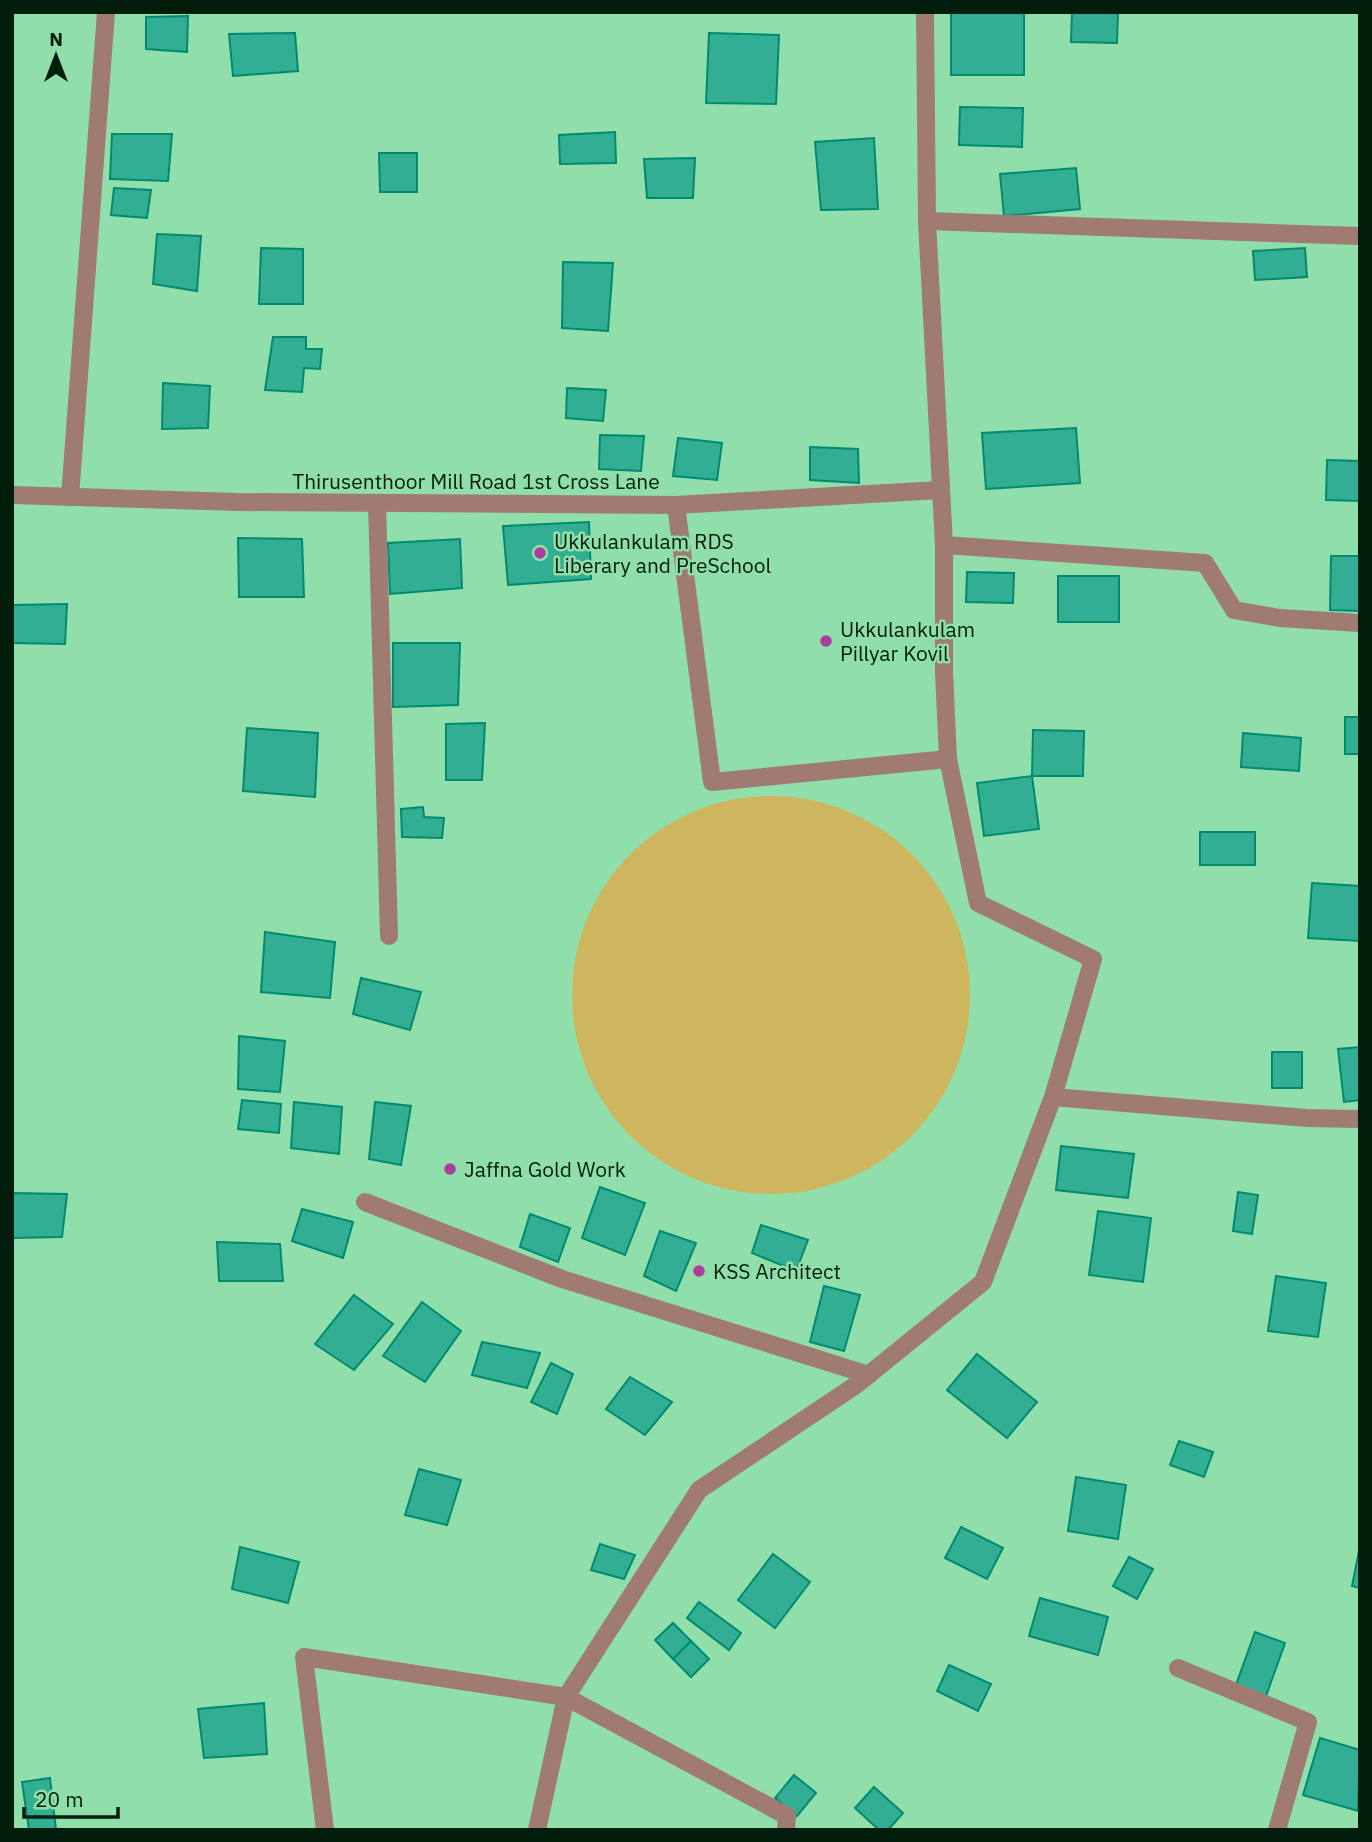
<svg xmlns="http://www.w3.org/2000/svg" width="1372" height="1842" font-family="'IBM Plex Sans',sans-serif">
	<rect width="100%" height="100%" fill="#90dea9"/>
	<circle fill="#ceb65f" cx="771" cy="995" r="199"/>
	<g fill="#32af92" stroke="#008a71" stroke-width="2">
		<rect x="951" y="12" width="73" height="63"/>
		<path d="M1072 12H1118L1117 43 1071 42Z"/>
		<path d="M188 16 187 52 146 49V17Z"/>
		<path d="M295 33 298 71 233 76 229 34Z"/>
		<path d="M709 33 779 35 776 104 706 103Z"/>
		<path d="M960 107 1023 108 1022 147 959 145Z"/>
		<path d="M615 132 616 163 560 164 559 135Z"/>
		<path d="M112 134H172L168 181 110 179Z"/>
		<path d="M874 138 878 209 821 210 815 142Z"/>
		<path d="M379 153H417V192H380Z"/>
		<path d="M695 158 693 198H647L644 159Z"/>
		<path d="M1076 168 1080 209 1004 216 1000 174Z"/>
		<path d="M114 188 151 190 147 218 111 215Z"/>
		<path d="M157 234 201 236 197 291 153 284Z"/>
		<path d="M261 248 303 249V304H259Z"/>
		<path d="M1305 248 1307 277 1255 280 1253 251Z"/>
		<path d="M563 262 613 263 608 331 562 328Z"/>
		<path d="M273 337H306V349H322L320 369 304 368 302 392 265 390Z"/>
		<path d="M163 383 210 386 208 428 162 429Z"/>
		<path d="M567 388 606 390 603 421 566 418Z"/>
		<path d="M1076 428 1080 483 986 489 982 433Z"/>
		<path d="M600 435 644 436 641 471 599 469Z"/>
		<path d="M678 438 722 443 717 480 673 476Z"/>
		<path d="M810 447 858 449 859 483 810 480Z"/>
		<path d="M1327 460 1360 461V501L1326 500Z"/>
		<path d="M589 522 591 579 508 585 503 526Z"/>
		<path d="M238 538 302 539 304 597H239Z"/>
		<path d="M460 539 462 588 390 594 388 543Z"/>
		<path d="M1331 556H1360V611L1330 610Z"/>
		<path d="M967 572 1014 573 1013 603 966 602Z"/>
		<rect x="1058" y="576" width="61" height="46"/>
		<path d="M67 604 65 644 12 643V605Z"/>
		<path d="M393 643H460L458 705 393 707Z"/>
		<rect x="1345" y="717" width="15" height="37"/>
		<path d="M485 723 482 780H446V724Z"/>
		<path d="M247 728 318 733 315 797 243 791Z"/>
		<path d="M1033 730 1084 731 1083 776H1032Z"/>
		<path d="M1243 733 1301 738 1299 771 1241 767Z"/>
		<path d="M1032 776 1039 829 984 836 977 783Z"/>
		<path d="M423 807 424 817 444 818 442 838 402 837 401 809Z"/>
		<rect x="1200" y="832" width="55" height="33"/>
		<path d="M1312 883 1360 886V941L1308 938Z"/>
		<path d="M265 932 335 942 330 998 261 992Z"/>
		<path d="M361 978 421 992 410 1030 353 1014Z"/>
		<path d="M239 1036 285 1041 280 1092 238 1089Z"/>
		<path d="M1360 1047V1100L1344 1102 1338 1049Z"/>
		<rect x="1272" y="1052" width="30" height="36"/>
		<path d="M242 1100 281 1104 279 1133 238 1129Z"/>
		<path d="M294 1102 342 1107 339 1154 291 1148Z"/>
		<path d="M375 1102 411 1106 401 1165 369 1159Z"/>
		<path d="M1061 1146 1134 1154 1128 1198 1056 1190Z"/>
		<path d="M600 1187 645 1203 625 1255 582 1238Z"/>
		<path d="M1238 1192 1258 1195 1252 1234 1233 1231Z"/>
		<path d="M12 1193 67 1194 62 1237 12 1238Z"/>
		<path d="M302 1209 353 1222 343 1258 292 1241Z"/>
		<path d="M1098 1211 1151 1218 1143 1282 1089 1275Z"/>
		<path d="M530 1214 570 1228 558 1262 520 1247Z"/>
		<path d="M761 1225 808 1240 796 1271 752 1253Z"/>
		<path d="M660 1231 696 1243 676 1291 644 1276Z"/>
		<path d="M217 1242 280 1244 283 1281H219Z"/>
		<path d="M1276 1276 1326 1283 1318 1337 1268 1331Z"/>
		<path d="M824 1286 860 1295 844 1351 810 1342Z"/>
		<path d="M354 1295 393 1324 354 1370 315 1344Z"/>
		<path d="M422 1302 461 1331 425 1382 383 1356Z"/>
		<path d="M482 1342 540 1353 527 1388 472 1375Z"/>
		<path d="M977 1354 1037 1402 1007 1438 947 1390Z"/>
		<path d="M551 1363 573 1374 557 1414 531 1402Z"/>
		<path d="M630 1377 672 1402 645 1435 606 1409Z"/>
		<path d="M1179 1441 1213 1452 1204 1477 1170 1465Z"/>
		<path d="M419 1469 461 1480 447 1525 405 1515Z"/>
		<path d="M1076 1477 1126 1485 1118 1539 1068 1531Z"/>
		<path d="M961 1527 1003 1548 987 1579 945 1558Z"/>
		<path d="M600 1544 635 1555 624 1579 591 1570Z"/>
		<path d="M1360 1546V1588L1352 1586Z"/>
		<path d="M240 1547 299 1562 288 1603 232 1589Z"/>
		<path d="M773 1554 810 1582 775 1628 738 1600Z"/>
		<path d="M1129 1557 1153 1569 1137 1599 1113 1586Z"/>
		<path d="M1040 1598 1108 1617 1098 1655 1029 1636Z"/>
		<path d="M699 1602 741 1633 729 1650 687 1618Z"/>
		<path d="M673 1623 691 1641 673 1659 655 1640Z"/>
		<path d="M1255 1632 1285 1643 1266 1696 1236 1685Z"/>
		<path d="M691 1641 709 1659 691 1677 673 1659Z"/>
		<path d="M949 1665 991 1684 978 1711 937 1691Z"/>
		<path d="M264 1703 267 1754 204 1758 198 1709Z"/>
		<path d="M1320 1738 1360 1750 1358 1811 1303 1795Z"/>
		<path d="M794 1775 816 1793 797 1816 775 1798Z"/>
		<path d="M50 1778 56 1830H29L22 1782Z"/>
		<path d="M874 1787 903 1813 888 1830H879L855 1808Z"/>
	</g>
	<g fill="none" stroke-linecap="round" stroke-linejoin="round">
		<g stroke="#a07b72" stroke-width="18">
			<path d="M927 221 1360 236"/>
			<path d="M12 495 237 502 676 505 940 490"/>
			<path d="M70 497 106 12"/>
			<path d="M377 503 389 936"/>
			<path d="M676 505 712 782 948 759"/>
			<path d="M944 545 1205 563 1234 610 1280 618 1360 623"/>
			<path d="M1053 1097 1307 1118 1360 1119"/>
			<path d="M365 1202 562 1279 869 1375"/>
			<path d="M1178 1668 1308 1722 1277 1830"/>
			<path d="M325 1830 304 1657 566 1697 537 1830"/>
			<path d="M786 1830 787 1816 566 1697 699 1490 856 1385 983 1282 1053 1097 1093 959 978 903 948 759 944 672V545L927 221 925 12"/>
		</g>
	</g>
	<g fill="#ab3d9b" stroke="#90dea9" stroke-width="2.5">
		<circle cx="540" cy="553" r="7"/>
		<circle cx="826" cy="641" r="7"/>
		<circle cx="450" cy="1169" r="7"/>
		<circle cx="699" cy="1271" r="7"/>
	</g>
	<g text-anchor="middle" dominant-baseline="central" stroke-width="5" stroke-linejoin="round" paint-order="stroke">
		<g font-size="21" fill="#001e0b" stroke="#90dea9">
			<text x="476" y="481">Thirusenthoor Mill Road 1st Cross Lane</text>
		</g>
		<g font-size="21" fill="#001e0b" stroke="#90dea9" text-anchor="start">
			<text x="554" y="541">Ukkulankulam RDS<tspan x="554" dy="24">Liberary and PreSchool</tspan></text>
			<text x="840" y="629">Ukkulankulam<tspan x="840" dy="24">Pillyar Kovil</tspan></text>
			<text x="464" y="1169">Jaffna Gold Work</text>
			<text x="713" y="1271">KSS Architect</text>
		</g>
	</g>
	<rect width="1372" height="1842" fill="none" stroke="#001e0b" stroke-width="28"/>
	<g transform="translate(56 56)" stroke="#90dea9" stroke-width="5" paint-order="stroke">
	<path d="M0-5L12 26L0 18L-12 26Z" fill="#001e0b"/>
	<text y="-10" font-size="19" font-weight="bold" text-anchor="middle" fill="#001e0b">N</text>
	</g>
	<path d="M24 1807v10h94v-10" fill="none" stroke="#001e0b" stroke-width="3.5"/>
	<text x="35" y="1807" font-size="21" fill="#001e0b" stroke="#90dea9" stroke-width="5" paint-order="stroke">20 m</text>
</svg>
